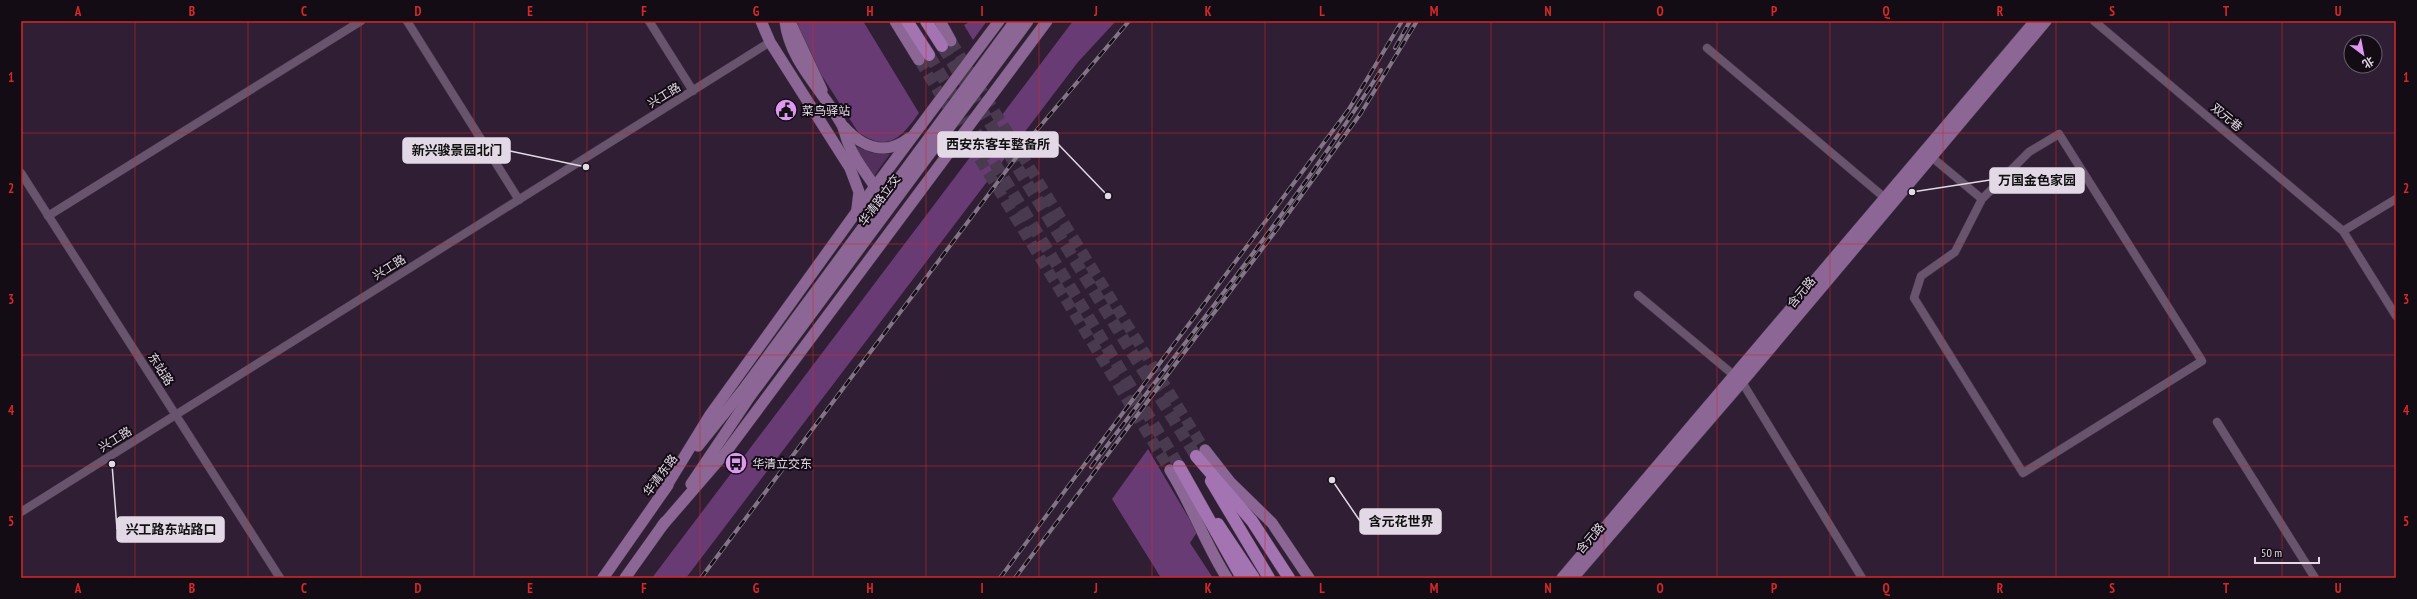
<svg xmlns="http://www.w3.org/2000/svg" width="2417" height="599" font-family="'PT Sans Narrow','Noto Sans SC',sans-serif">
	<rect width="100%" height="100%" fill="#2f1e34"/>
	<path fill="#532f5d" d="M854 146 873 153 890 154 874 176Z"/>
	<g fill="#683b74">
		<path d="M794 21H863L919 113C901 138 888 153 858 132L806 51Z"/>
		<path d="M971 21H987L973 40 964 25Z"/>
		<path d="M1073 21H1116L1078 62 686 578H652Z"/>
		<path d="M1148 449 1197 532 1190 543 1213 578H1161L1112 499Z"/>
	</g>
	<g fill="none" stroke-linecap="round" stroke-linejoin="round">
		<g stroke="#4a3a4f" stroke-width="11" stroke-dasharray="11 5.5" stroke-linecap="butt">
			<path d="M951 41 1205 450"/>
			<path d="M919 60 1170 470"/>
		</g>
		<g stroke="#4a3a4f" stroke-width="12" stroke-dasharray="12 6" stroke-linecap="butt">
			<path d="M942 46 1196 456"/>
			<path d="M929 55 1179 466"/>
		</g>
		<g stroke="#483a4c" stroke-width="9">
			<g id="minor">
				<path d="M407 21 519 200"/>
				<path d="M649 21 693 91"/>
				<path d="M2094 21 2343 231 2396 316"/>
				<path d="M1707 48 1885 198"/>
				<path d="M1928 154 1982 199 1955 252 1921 276 1914 298 2023 473 2202 361 2059 134 2029 152 1982 199"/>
				<path d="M21 173 280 578"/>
				<path d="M48 216 361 21"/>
				<path d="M2343 231 2396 199"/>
				<path d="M1638 295 1742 382 1862 578"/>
				<path d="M2217 422 2315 578"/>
				<path d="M21 512 770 42"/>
			</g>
		</g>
		<g stroke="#483a4c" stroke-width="12">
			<g id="major">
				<path d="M761 21 770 42 850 168 859 192 857 209"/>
				<path d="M785 21C790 63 823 90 842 125 845 131 846 139 849 145 855 160 867 174 875 187L881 191"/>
				<path d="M895 21 919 60"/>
				<path d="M940 21 951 41"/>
				<path d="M792 26 822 90"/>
				<path d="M844 127C863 148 886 156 909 138"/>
				<path d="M698 446 743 390"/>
				<path d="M1205 450 1230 482 1272 523 1309 578"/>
				<path d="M1170 470C1192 505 1205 544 1227 578"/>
				<path d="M691 484 751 395"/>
				<path d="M664 490 710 415 865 200 999 21"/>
				<path d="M662 526 726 452 1047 21"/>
				<path d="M603 578 668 485"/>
				<path d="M625 578 665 522"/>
				<path d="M1562 578 2035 21"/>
				<path d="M1573 578 1742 382 2046 21"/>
			</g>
		</g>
		<g stroke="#483a4c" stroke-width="13">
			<g id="highway">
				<path d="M907 21 929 55"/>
				<path d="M926 21 942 46"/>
				<path d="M1196 456 1252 521 1289 578"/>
				<path d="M1179 466 1242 578"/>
				<path d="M1211 481 1269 578"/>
				<path d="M1218 524 1254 578"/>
			</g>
		</g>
		<use href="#minor" stroke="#68546d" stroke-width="8"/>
		<use href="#major" stroke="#8c6796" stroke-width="11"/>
		<use href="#highway" stroke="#a473b2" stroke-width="12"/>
		<g stroke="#837587" stroke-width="4">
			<g id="rail">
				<path d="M1395 48 1410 21"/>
				<path d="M1091 467C1189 336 1293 208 1381 70"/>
				<path d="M701 578 1036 131 1129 21"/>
				<path d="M1000 578 1349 109 1402 21"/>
				<path d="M1015 578 1280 225 1361 113 1417 21"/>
			</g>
		</g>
		<use href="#rail" stroke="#130c15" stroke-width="2.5" stroke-dasharray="8" stroke-linecap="butt"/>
		<g stroke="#483a4c" stroke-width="12" stroke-linecap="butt">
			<g id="major-bridge">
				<path d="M743 390 1015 21"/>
				<path d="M751 395 1028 21"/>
			</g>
		</g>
		<use href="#major-bridge" stroke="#8c6796" stroke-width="11"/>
	</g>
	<path fill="none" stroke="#d62828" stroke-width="1" stroke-opacity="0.55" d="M135 21V578M248 21V578M361 21V578M474 21V578M587 21V578M700 21V578M813 21V578M926 21V578M1039 21V578M1152 21V578M1265 21V578M1378 21V578M1491 21V578M1604 21V578M1717 21V578M1830 21V578M1943 21V578M2056 21V578M2169 21V578M2282 21V578M21 133H2396M21 244H2396M21 355H2396M21 466H2396"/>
	<defs>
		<g id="civic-disc" transform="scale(1.15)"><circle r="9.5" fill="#de98f2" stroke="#130c15"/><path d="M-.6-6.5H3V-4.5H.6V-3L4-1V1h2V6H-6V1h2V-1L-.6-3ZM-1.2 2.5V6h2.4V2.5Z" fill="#111"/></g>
		<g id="bus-disc" transform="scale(1.15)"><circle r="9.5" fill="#de98f2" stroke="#130c15"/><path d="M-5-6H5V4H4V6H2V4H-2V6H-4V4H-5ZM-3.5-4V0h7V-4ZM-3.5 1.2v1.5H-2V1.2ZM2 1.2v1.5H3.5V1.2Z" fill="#111"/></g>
	</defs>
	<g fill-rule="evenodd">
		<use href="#civic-disc" x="786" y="110"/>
		<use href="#bus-disc" x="736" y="463"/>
	</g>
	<g text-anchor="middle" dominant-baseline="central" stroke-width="4" stroke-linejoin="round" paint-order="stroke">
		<g font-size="12" fill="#e3d8e6" stroke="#130c15">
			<text transform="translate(664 95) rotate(-32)">兴工路</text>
			<text transform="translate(2227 117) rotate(40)">双元巷</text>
			<text transform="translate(879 200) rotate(-53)">华清路立交</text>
			<text transform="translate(389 267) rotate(-32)">兴工路</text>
			<text transform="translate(1801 292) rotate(-50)">含元路</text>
			<text transform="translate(161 369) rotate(57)">东站路</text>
			<text transform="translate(115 439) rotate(-32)">兴工路</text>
			<text transform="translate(660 475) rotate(-53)">华清东路</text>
			<text transform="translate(1590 538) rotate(-49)">含元路</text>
		</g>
		<g font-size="12" fill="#e3d8e6" stroke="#130c15" text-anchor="start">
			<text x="802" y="110">菜鸟驿站</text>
			<text x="752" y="463">华清立交东</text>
		</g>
	</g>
	<path fill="none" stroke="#e3d8e6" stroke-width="1.5" d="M1108 196L1058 144M586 167L510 151M1912 192L1990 180M1332 480L1360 521M112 464L117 529"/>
	<g fill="#e3d8e6" stroke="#130c15" stroke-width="1.5">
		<circle cx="1108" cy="196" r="4"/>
		<circle cx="586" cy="167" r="4"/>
		<circle cx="1912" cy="192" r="4"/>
		<circle cx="1332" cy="480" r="4"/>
		<circle cx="112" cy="464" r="4"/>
	</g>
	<g fill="#e3d8e6" stroke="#e3d8e6" stroke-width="1.5">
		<rect x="938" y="132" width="120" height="25" rx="4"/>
		<rect x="403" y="138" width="107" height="25" rx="4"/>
		<rect x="1990" y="168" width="94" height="25" rx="4"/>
		<rect x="1360" y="509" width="81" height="25" rx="4"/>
		<rect x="117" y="517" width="107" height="25" rx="4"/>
	</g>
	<g font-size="13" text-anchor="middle" font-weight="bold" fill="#111">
		<text x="998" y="149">西安东客车整备所</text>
		<text x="457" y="155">新兴骏景园北门</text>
		<text x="2037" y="185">万国金色家园</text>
		<text x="1401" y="526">含元花世界</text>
		<text x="171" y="534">兴工路东站路口</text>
	</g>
	<rect width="2417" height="599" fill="none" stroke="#130c15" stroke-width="44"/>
	<g transform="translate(2363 54) rotate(148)"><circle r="19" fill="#130c15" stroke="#665e69"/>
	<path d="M0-3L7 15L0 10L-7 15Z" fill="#de98f2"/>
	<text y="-6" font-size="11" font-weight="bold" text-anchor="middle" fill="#e3d8e6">北</text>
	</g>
	<path d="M2255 557v6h64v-6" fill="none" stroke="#e3d8e6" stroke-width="2"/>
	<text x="2261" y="557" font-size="12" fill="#e3d8e6" stroke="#130c15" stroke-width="3" paint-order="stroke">50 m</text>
	<rect x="22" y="22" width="2373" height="555" fill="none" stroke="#d62828" stroke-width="1.5"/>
	<g font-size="13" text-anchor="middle" font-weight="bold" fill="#d62828">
		<text x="78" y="16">A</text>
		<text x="192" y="16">B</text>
		<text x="304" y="16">C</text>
		<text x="418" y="16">D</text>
		<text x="530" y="16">E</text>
		<text x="644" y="16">F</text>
		<text x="756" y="16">G</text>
		<text x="870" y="16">H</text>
		<text x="982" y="16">I</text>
		<text x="1096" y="16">J</text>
		<text x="1208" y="16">K</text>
		<text x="1322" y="16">L</text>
		<text x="1434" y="16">M</text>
		<text x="1548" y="16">N</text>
		<text x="1660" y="16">O</text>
		<text x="1774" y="16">P</text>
		<text x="1886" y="16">Q</text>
		<text x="2000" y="16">R</text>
		<text x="2112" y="16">S</text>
		<text x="2226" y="16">T</text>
		<text x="2338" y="16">U</text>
		<text x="11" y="82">1</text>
		<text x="2406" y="82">1</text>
		<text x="11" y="193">2</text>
		<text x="2406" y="193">2</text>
		<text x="11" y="304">3</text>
		<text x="2406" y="304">3</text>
		<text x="11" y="415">4</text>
		<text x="2406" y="415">4</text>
		<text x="11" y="526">5</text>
		<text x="2406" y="526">5</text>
		<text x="78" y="593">A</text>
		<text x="192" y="593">B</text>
		<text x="304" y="593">C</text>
		<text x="418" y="593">D</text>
		<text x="530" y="593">E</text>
		<text x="644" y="593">F</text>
		<text x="756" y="593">G</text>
		<text x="870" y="593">H</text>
		<text x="982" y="593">I</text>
		<text x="1096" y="593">J</text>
		<text x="1208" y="593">K</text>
		<text x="1322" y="593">L</text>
		<text x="1434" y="593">M</text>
		<text x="1548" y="593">N</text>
		<text x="1660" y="593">O</text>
		<text x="1774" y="593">P</text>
		<text x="1886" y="593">Q</text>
		<text x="2000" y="593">R</text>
		<text x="2112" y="593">S</text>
		<text x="2226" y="593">T</text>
		<text x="2338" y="593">U</text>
	</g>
</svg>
